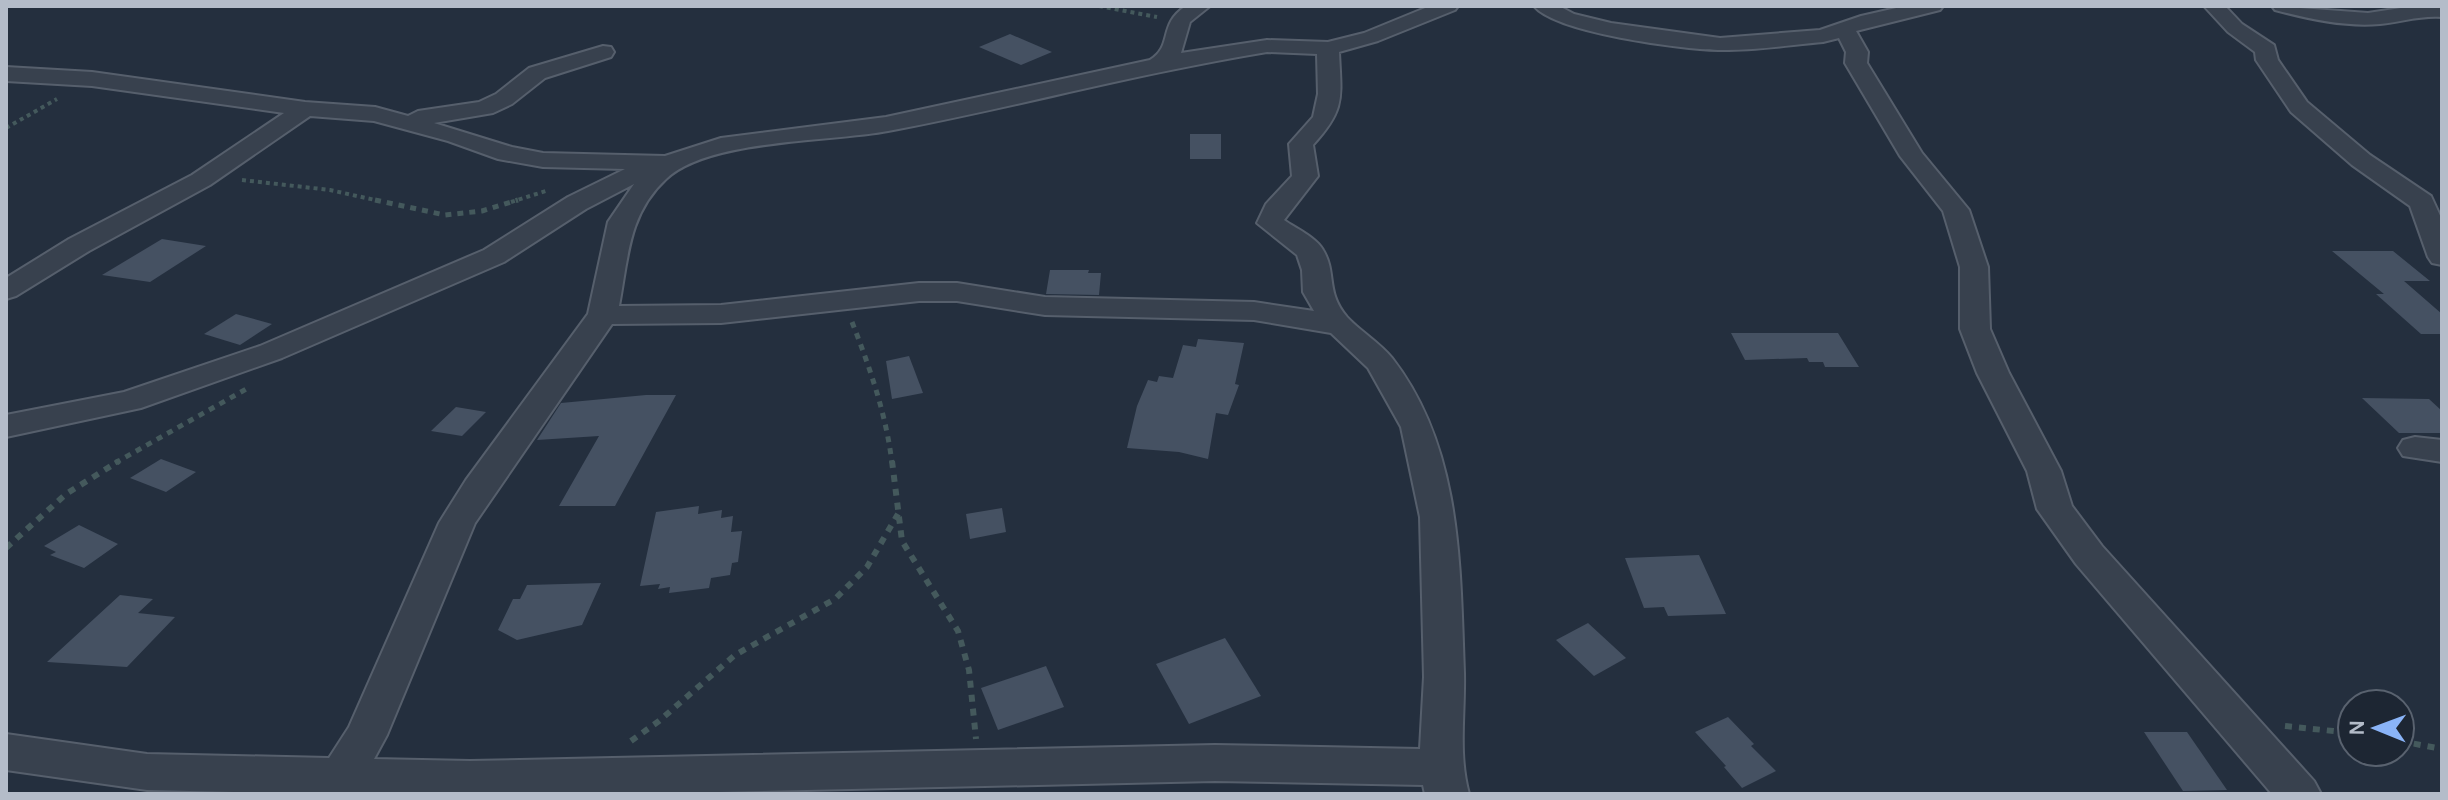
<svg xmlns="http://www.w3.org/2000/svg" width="2448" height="800" font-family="Karla,sans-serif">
	<rect width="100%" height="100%" fill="#242f3e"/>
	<g fill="#455162">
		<path d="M1010 34 1052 52 1021 65 979 47Z"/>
		<rect x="1190" y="134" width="31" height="25"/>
		<path d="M162 239 206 246 150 282 102 275Z"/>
		<path d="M2332 251H2393L2430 281H2404L2442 314V334H2421L2376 294H2384Z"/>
		<path d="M1050 270H1089L1088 273H1101L1099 295 1046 294Z"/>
		<path d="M236 314 272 324 240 345 204 334Z"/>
		<path d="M1731 333H1838L1859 367H1825L1823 362H1809L1807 358 1745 360Z"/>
		<path d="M1198 339 1244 343 1235 384 1239 385 1228 415 1216 413 1208 459 1179 452 1127 448 1137 406 1148 380 1157 382 1159 376 1173 378 1183 345 1196 347Z"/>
		<path d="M909 356 923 393 892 399 886 361Z"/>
		<path d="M646 395H676L615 506H559L599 436 537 440 561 403Z"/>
		<path d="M2362 398 2429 399 2442 411V433H2399Z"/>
		<path d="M456 407 486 412 462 436 431 431Z"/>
		<path d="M161 459 196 472 166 492 130 478Z"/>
		<path d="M699 506 698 514 722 510 721 518 733 516 731 532 742 531 738 562 732 563 730 575 711 578 709 588 669 593 670 587 658 589 660 584 640 586 656 512Z"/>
		<path d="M1002 508 1006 532 970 539 966 514Z"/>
		<path d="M79 525 118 544 84 568 50 555 56 552 44 546Z"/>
		<path d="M1699 555 1726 614 1668 616 1664 607 1644 608 1625 558Z"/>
		<path d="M601 583 582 625 517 640 498 630 513 599H520L527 585Z"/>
		<path d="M120 595 153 599 138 613 175 617 127 667 47 662Z"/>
		<path d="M1588 623 1626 658 1594 676 1556 640Z"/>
		<path d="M1225 638 1261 696 1189 724 1156 664Z"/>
		<path d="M1046 666 1064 707 998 730 981 688Z"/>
		<path d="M1728 717 1754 744 1751 746 1776 771 1742 788 1724 767 1726 766 1695 732Z"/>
		<path d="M2144 732H2187L2227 790 2183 791Z"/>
	</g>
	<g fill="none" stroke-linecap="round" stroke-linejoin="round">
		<g stroke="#565f6c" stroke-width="4">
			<g id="street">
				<path d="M1186 6H1210L1190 22 1181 53 1267 40 1328 42 1364 33 1430 6H1458L1455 10 1378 41 1339 52C1341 98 1346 109 1313 145L1318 176 1284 220C1295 228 1316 237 1323 250 1337 273 1325 291 1347 317 1361 332 1379 342 1392 358 1462 448 1460 565 1464 673 1465 714 1458 754 1469 794H1425L1423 785 1215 781 626 794H315L147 790 6 770V734L147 754 329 758 349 727 439 523 466 480 588 314 608 222 634 184 586 209 504 262 282 358 141 408 6 437V415L124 392 260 346 484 250 568 197 625 169 543 167 498 159 448 141 374 121 310 116 210 185 89 251 16 296 6 299V278L69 239 192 175 284 113 92 86 6 81V67L92 72 305 102 375 107 408 116 418 111 479 102 496 94 529 68 603 46 611 47 614 52 611 57 545 78 512 104 493 113 434 123 512 147 543 153 665 156 721 138 886 117 1150 60C1174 45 1157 25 1186 6ZM1267 52 1317 54 1318 94 1313 117 1289 144 1292 176 1266 204 1257 223 1297 255 1302 270 1303 292 1314 311 1254 302 1045 297 957 283H919L721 305 619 306C628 259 628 214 666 179 708 139 830 142 888 131 1015 107 1139 73 1267 52ZM919 301H957L1045 315 1254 320 1331 333 1368 368 1401 427 1420 517 1424 677 1420 749 1215 745 470 761 374 759 387 735 475 523 612 324 721 323Z"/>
				<path d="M1534 6H1559L1574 14 1611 23 1720 38 1820 30 1861 16 1905 6H1943L1940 10 1856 31 1868 52 1867 63 1922 153 1969 210 1988 267 1990 329 2009 373 2061 471 2072 506 2102 546 2314 781 2321 794H2272L2076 564 2037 509 2027 471 1977 373 1960 329V267L1943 211 1900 156 1845 63 1846 52 1839 38 1823 42C1789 45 1752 51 1718 50 1681 49 1556 33 1534 6Z"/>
				<path d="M2204 6H2225L2242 24 2274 45 2278 60 2307 102 2370 155 2431 196 2442 220V265L2432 263 2428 257 2410 206 2352 165 2291 112 2256 60 2255 52 2228 32Z"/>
				<path d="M2272 6 2368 13 2414 6H2442V17C2421 15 2401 22 2380 24 2344 27 2309 19 2275 10Z"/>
				<path d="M2415 437 2442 440V462L2403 456 2398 448 2403 440Z"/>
			</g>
		</g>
		<g stroke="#44595c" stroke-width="4" stroke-dasharray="4 4" stroke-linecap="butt">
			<path d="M1099 6 1157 17"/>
			<path d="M6 128 57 99"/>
			<path d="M242 180 330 190 384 202"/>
			<path d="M511 202 549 190"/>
		</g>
		<g stroke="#44595c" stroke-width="5" stroke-dasharray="6 6" stroke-linecap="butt">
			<path d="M375 200 445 215 482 211 518 200"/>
			<path d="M852 322C870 368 886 414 892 463"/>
			<path d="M115 463 248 388"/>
		</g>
		<g stroke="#44595c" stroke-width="6" stroke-dasharray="7 7" stroke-linecap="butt">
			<path d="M892 461 902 541 958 631 969 670 976 739"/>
			<path d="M6 548 66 494 119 461"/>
			<path d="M2285 726 2352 733"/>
			<path d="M631 741 659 721 735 655 835 599 867 567 898 514"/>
			<path d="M2400 741 2442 749"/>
		</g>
		<use href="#street" fill="#38414e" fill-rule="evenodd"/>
	</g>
	<rect width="2448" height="800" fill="none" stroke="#b4bcc9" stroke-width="16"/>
	<g transform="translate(2376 728) rotate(271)"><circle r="38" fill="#1d2633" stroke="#59626f" stroke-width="2"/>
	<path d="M0-6L14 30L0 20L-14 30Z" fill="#8ab4f8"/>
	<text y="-12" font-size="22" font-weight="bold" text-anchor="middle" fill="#b4bcc9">N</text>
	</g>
</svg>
